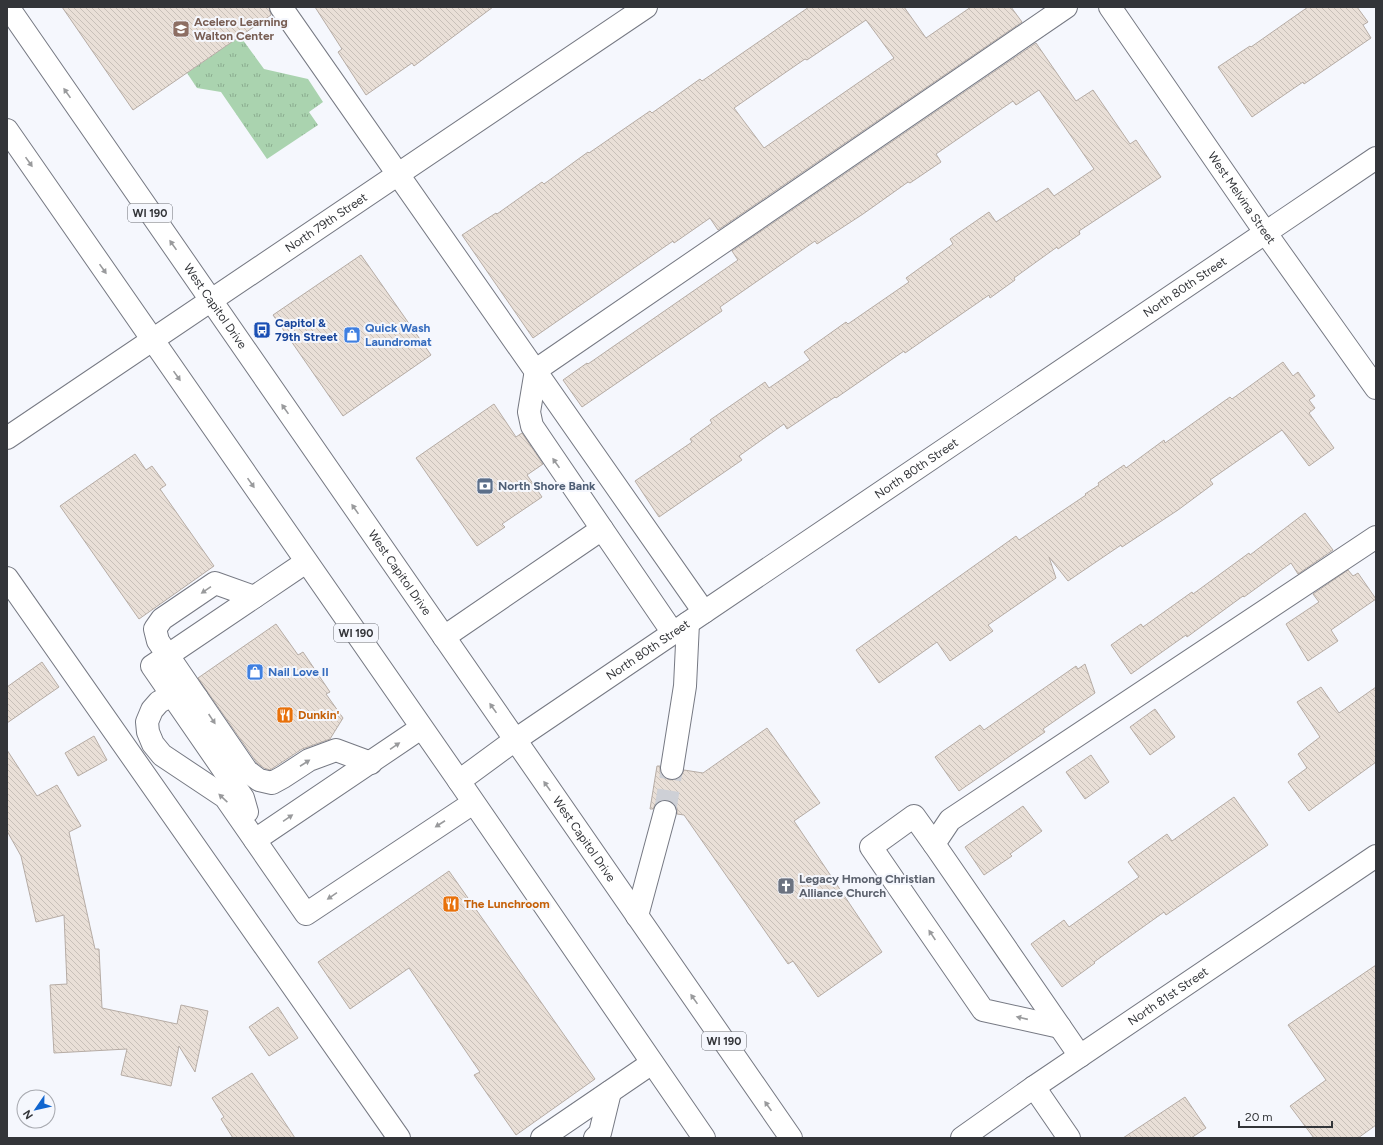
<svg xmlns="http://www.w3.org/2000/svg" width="1383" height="1145" font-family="Figtree,sans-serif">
	<defs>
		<pattern id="grass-tufts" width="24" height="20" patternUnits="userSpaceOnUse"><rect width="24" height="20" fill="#aad3af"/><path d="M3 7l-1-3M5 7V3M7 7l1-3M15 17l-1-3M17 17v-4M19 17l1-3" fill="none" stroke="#8bac8f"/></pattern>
		<pattern id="building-back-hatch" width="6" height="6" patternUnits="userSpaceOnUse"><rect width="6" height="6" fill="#e9dfd7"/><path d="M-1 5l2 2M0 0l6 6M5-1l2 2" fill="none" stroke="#c8c0b9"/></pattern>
	</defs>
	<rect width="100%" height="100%" fill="#f5f7fd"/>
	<path fill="url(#grass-tufts)" d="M240 36 264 69 308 79 323 102 309 112 318 125 267 159 221 92 197 88 187 73Z"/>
	<g fill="url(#building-back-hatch)" stroke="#b6aca5" fill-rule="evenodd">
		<path d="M62 7H269L271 15 133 110Z"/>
		<path d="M315 7H493L414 66 412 63 366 95 338 52 342 49Z"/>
		<path d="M809 7H904L926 38 971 7H1011L1022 22 718 230 710 218 674 243 673 241 533 338 462 235 496 213 497 214 542 182 544 184 588 152 589 153 650 111 652 113 700 79 702 81ZM866 20 894 58 764 148 734 108 805 59 807 60Z"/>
		<path d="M1308 7H1357L1368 22 1363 25 1371 38 1304 84 1303 82 1252 117 1218 67 1250 46 1251 47Z"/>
		<path d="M1036 43 1076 101 1093 90 1130 144 1136 140 1161 177 1079 231 1080 234 1058 249 1057 247 1014 278 1015 280 990 298 989 295 905 353 904 351 836 398 835 397 787 429 784 424 739 456 742 460 659 517 635 481 692 442 690 439 712 423 710 420 765 382 769 388 810 360 804 352 846 322 848 324 909 282 906 278 953 244 950 239 989 212 996 222 1048 188 1054 196 1094 169 1039 90 1016 105 1013 101 936 154 941 162 910 183 908 182 863 214 817 244 815 241 720 307 722 311 582 407 563 380 587 363 588 364 738 260 732 251Z"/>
		<path d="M361 255 431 355 343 416 273 315Z"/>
		<path d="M1283 362 1293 376 1298 372 1315 396 1309 400 1315 408 1309 413 1334 448 1309 466 1282 430 1210 480 1213 484 1178 510 1122 547 1121 545 1068 581 1049 557 1056 578 988 625 993 631 950 661 937 642 879 683 856 650 1016 536 1019 540 1086 495 1085 494 1099 485 1098 483 1124 465 1126 468 1164 440 1165 443 1230 397 1232 399Z"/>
		<path d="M494 404 516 437 522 433 543 464 527 475 542 497 502 524 505 527 477 546 416 458Z"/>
		<path d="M135 454 146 470 152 466 166 485 160 489 214 566 139 619 60 506Z"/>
		<path d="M1305 513 1333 550 1298 574 1291 563 1244 597 1243 596 1187 637 1186 635 1131 674 1111 645 1141 624 1143 627 1192 592 1193 594 1249 553 1250 555Z"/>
		<path d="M1348 570 1353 576 1358 573 1376 599 1331 630 1338 641 1308 661 1286 624 1319 602 1313 594Z"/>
		<path d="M276 624 298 655 303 652 330 692 326 694 343 718 330 739 302 749 270 770 264 768 257 763 198 678Z"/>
		<path d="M42 662 59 687 7 723V687Z"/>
		<path d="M1085 664 1095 693 1043 729 1045 732 959 791 935 757 980 725 984 730 1076 666 1078 669Z"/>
		<path d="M1321 687 1339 713 1376 687V762L1309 811 1288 782 1307 768 1298 754 1320 737 1297 702Z"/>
		<path d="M1155 709 1175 737 1150 755 1130 727Z"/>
		<path d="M767 728 820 803 794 821 882 952 818 997 793 961 788 964 684 815 677 814V808L674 803 669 800H662L656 803 653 809H650L657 766H660V772L664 777 670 780 677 779 681 776 684 770 703 773Z"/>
		<path d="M94 736 107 760 78 776 65 753Z"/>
		<path d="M7 750 37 796 57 785 81 826 69 832 95 949H99L102 1008 177 1024 181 1005 208 1011 195 1072 179 1046 171 1086 121 1075 127 1049 54 1053 50 985 67 984 64 915 36 922 21 856 7 831Z"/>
		<path d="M1091 755 1109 782 1085 799 1066 772Z"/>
		<path d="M1234 797 1268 845 1166 915 1164 912 1094 962 1095 963 1062 987 1031 944 1064 920 1069 927 1139 877 1128 862 1167 834 1172 841Z"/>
		<path d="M1023 806 1042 831 1010 854 1012 856 984 875 965 847Z"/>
		<path d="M449 871 595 1079 516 1135 474 1075 480 1072 409 968 350 1009 318 962Z"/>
		<path d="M1376 965V1125L1358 1138H1314L1290 1106 1326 1080 1288 1025Z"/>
		<path d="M278 1007 298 1038 269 1056 249 1027Z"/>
		<path d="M252 1073 295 1138H233L221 1119 224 1117 212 1098Z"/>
		<path d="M1185 1097 1206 1128 1191 1138H1123Z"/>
	</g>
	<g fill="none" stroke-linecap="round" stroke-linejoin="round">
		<path stroke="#ced0d6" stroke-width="22" stroke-dasharray="22 11" stroke-linecap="butt" d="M665 812 672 768"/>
		<g stroke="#767983" stroke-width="24">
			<g id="minor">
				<path d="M281 7 704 612"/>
				<path id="s1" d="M1110 7 1265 232 1376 388"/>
				<path id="s2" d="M7 438 646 7"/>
				<path d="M602 529 532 426 529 412 536 370 1066 7"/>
				<path d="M7 578 399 1138"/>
				<path d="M254 597 215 583 162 619 155 629 158 641 247 771 259 780 272 783 283 777 309 760 336 750 371 763"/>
				<path d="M444 637 602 529 673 633"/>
				<path d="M197 698 184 694 172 695 159 702 152 710 147 722 148 732 153 744 162 755 225 797 306 914 473 803"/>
				<path d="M672 768 685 686 688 623"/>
				<path id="s3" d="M459 781 515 740 673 633 1376 158"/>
				<path d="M247 812 243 798 152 666 306 562"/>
				<path d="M255 840 421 728"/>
				<path d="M934 844 914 816 871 847 983 1010 1060 1027"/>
				<path d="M637 916 665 812"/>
				<path d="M1080 1056 934 844 950 820 1376 537"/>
				<path d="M1034 1087 1069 1138"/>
				<path d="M542 1138 652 1063"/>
				<path d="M595 1138 600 1133 610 1092"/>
				<path id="s4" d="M962 1138 1034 1087 1376 856"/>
			</g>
		</g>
		<g stroke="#767983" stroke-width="24">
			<g id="major">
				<path id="s5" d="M8 7 791 1138"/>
				<path d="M7 130 459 781 704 1138"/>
			</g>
		</g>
		<use href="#minor" stroke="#fff" stroke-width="22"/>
		<use href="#major" stroke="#fff" stroke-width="22"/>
	</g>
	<defs><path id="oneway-solid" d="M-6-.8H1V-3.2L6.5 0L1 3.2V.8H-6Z"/></defs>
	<g fill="#999a9c">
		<use href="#oneway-solid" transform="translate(67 93) rotate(-125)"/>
		<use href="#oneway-solid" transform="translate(29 162) rotate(55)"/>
		<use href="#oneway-solid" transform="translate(173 245) rotate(-125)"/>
		<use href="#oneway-solid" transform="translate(103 269) rotate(55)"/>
		<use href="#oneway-solid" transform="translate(177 376) rotate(55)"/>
		<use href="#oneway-solid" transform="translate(285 409) rotate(-125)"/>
		<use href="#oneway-solid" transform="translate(556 463) rotate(-125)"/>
		<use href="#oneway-solid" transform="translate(251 483) rotate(55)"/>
		<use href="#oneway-solid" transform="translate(355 509) rotate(-125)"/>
		<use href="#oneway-solid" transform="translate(206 590) rotate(146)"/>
		<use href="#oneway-solid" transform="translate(493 708) rotate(-125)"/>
		<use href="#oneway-solid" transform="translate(212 719) rotate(56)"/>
		<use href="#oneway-solid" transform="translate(395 746) rotate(-34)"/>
		<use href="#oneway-solid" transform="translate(305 763) rotate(-33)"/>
		<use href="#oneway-solid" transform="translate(547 786) rotate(-125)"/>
		<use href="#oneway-solid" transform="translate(223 798) rotate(-137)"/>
		<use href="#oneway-solid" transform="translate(288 818) rotate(-34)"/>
		<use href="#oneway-solid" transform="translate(440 824) rotate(147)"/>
		<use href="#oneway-solid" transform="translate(332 896) rotate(146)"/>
		<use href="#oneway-solid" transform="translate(932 935) rotate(-124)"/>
		<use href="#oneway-solid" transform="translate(694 999) rotate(-125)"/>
		<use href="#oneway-solid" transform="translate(1022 1018) rotate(-167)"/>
		<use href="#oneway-solid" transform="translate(768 1106) rotate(-125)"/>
	</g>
	<defs>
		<g id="school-square" transform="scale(0.9)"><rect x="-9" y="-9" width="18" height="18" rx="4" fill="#8d6e63" stroke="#f5f7fd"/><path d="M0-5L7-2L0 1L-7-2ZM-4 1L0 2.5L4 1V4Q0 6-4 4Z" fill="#fff"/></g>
		<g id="bus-square" transform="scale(0.9)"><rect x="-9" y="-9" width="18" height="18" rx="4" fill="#1a4fb4" stroke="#f5f7fd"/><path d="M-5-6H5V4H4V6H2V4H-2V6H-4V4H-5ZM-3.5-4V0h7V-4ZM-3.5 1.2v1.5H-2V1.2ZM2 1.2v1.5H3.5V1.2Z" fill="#fff"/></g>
		<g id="shop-square" transform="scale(0.9)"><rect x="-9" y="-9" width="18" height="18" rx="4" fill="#3f7fe0" stroke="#f5f7fd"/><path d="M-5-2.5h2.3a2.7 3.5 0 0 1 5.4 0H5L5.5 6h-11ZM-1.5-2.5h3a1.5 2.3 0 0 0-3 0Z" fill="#fff"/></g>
		<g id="bank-square" transform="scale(0.9)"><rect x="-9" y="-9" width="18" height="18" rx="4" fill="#5c6f8a" stroke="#f5f7fd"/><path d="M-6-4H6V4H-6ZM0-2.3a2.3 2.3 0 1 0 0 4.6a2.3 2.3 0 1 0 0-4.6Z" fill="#fff"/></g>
		<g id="restaurant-square" transform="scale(0.9)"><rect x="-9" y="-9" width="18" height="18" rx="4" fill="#e8710a" stroke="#f5f7fd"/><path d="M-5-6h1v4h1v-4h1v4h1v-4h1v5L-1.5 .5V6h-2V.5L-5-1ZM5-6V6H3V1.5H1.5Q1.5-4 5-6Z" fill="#fff"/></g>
		<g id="church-square" transform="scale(0.9)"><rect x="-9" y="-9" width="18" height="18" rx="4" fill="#6b7280" stroke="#f5f7fd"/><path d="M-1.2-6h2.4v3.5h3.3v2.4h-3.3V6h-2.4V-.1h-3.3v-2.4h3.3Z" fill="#fff"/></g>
	</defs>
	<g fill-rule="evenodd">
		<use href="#school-square" x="181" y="29"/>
		<use href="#bus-square" x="262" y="330"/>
		<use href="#shop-square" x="352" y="335"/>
		<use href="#bank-square" x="485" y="486"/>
		<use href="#shop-square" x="255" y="672"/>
		<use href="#restaurant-square" x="285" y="715"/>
		<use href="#church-square" x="786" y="886"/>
		<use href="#restaurant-square" x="451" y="904"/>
	</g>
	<g text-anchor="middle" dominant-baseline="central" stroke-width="4" stroke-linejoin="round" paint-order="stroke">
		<g fill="#f5f7fd" stroke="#6d6f74" stroke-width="1">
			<rect x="128" y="204" width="44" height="18" rx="3"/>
			<rect x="334" y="624" width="44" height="18" rx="3"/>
			<rect x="702" y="1032" width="44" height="18" rx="3"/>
		</g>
		<g font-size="11" font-weight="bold" fill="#333539">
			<text x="150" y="213">WI 190</text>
			<text x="356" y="633">WI 190</text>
			<text x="724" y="1041">WI 190</text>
		</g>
		<g font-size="12" font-weight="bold" fill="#785e54" stroke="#f5f7fd" text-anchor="start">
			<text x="194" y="22">Acelero Learning<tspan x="194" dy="14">Walton Center</tspan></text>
		</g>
		<g font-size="12" fill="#333539" stroke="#f5f7fd">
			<text stroke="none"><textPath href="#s1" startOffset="232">West Melvina Street</textPath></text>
			<text stroke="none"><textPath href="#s2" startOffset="385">North 79th Street</textPath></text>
			<text stroke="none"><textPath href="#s3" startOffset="878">North 80th Street</textPath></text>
			<text stroke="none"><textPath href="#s5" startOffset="364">West Capitol Drive</textPath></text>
			<text stroke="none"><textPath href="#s3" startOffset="554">North 80th Street</textPath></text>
			<text stroke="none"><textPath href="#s5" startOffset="688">West Capitol Drive</textPath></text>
			<text stroke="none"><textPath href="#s3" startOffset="230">North 80th Street</textPath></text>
			<text stroke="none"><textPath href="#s5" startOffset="1012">West Capitol Drive</textPath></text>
			<text stroke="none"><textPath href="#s4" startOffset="250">North 81st Street</textPath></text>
		</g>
		<g font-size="12" font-weight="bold" fill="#164399" stroke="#f5f7fd" text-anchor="start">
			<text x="275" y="323">Capitol &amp;<tspan x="275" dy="14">79th Street</tspan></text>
		</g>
		<g font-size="12" font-weight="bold" fill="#366cbe" stroke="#f5f7fd" text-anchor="start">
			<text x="365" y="328">Quick Wash<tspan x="365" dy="14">Laundromat</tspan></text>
			<text x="268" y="672">Nail Love II</text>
		</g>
		<g font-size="12" font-weight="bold" fill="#4e5e75" stroke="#f5f7fd" text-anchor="start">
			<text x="498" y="486">North Shore Bank</text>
		</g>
		<g font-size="12" font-weight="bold" fill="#c56008" stroke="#f5f7fd" text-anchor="start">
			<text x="298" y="715">Dunkin'</text>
			<text x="464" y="904">The Lunchroom</text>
		</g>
		<g font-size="12" font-weight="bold" fill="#5b616d" stroke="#f5f7fd" text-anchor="start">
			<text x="799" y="879">Legacy Hmong Christian<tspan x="799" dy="14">Alliance Church</tspan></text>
		</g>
	</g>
	<rect width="1383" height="1145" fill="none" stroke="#333539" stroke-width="16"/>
	<g transform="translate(36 1109) rotate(236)"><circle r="19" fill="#f5f7fd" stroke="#a7a9af"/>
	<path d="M0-3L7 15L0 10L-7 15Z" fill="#1065cf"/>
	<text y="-6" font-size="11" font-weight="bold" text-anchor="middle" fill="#333539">N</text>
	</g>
	<path d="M1239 1121v6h93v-6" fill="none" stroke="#333539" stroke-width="2"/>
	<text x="1245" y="1121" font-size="12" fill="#333539" stroke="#f5f7fd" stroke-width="3" paint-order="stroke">20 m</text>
</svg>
